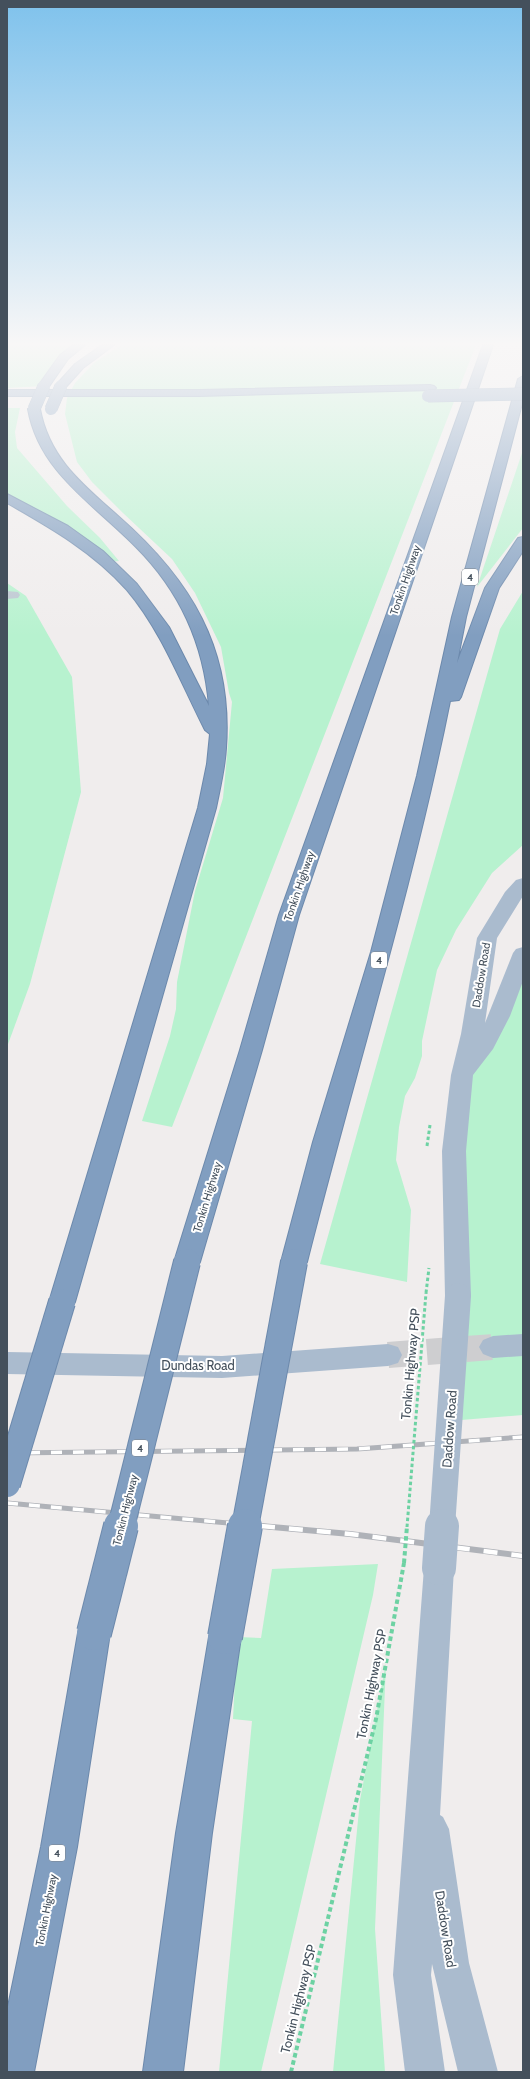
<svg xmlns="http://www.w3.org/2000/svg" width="530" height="2079" font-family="Cabin,sans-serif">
	<rect width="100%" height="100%" fill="#f0eded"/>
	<g fill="#b7f2cf">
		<path d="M7 345H80L44 386 7 388Z"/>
		<path d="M121 345H476L172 1127 142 1121 170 1036 176 1009 177 982 195 891 223 798 232 702 229 693 221 647 195 593 172 559 123 513 92 482 77 462 65 414 67 398 75 383 94 363Z"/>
		<path d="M7 408H20L15 432 17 448 67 506 100 538 119 561 109 562 7 497Z"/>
		<path d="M523 450V528L477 587Z"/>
		<path d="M7 583 26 596 72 677 81 792 30 984 7 1047Z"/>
		<path d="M523 591V845L492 873 456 930 437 970 422 1041V1056L415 1078 405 1096 399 1127 396 1160 411 1210 407 1282 320 1264 500 629Z"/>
		<path d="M523 953V1415L449 1421 462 1075Z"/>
		<path d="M378 1564 373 1595 261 2072H219L252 1721 233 1719 237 1637 261 1638 272 1569Z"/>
		<path d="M386 1663 375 1929 385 2072H333L360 1800Z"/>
	</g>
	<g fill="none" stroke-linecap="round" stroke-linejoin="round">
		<path stroke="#ceced0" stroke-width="26" stroke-dasharray="26 13" stroke-linecap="butt" d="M388 1355 493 1347"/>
		<g stroke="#6c89ac" stroke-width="2">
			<g id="highway">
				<path d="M73 345H85L68 359 48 388H40L38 386 60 355Z"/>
				<path d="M102 345H114L83 368 65 388H57L55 386 57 384 75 364Z"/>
				<path d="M483 345H493L299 915 262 1050 200 1262 196 1269 187 1271 178 1269 174 1262 240 1050 279 915Z"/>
				<path d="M523 376V400L466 617 457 663 485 588 518 538 523 537V551L499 588 461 697 459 700 450 701C412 891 354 1075 307 1262L303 1269 294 1271 285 1269 281 1262 313 1142 371 952 417 776 452 617 518 379Z"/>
				<path d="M430 385 434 386 436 388 434 390 199 396H7V390H199Z"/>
				<path d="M34 406 40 409C49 458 82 484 118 516 191 580 233 649 226 748 225 768 220 788 216 808L75 1302 71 1309 62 1312 53 1309 49 1302 198 808 207 764 210 734 205 730C181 683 161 630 127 590 93 552 51 528 7 503V494L68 526 103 551 137 584 169 627 209 706C204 644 180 591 136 547 94 504 39 472 28 409Z"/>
				<path d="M94 1618 105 1623 110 1633 77 1847 34 2072H7V2011L41 1847 78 1633 83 1623Z"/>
				<path d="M225 1622 236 1627 241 1637 212 1833 183 2072H143L176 1833 209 1637 214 1627Z"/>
			</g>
		</g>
		<g stroke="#6dd2a3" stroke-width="3" stroke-dasharray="3.5 2.5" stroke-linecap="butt">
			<path d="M427 1146 430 1125"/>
			<path d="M426 1293 429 1268"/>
		</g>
		<path stroke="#6dd2a3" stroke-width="4" stroke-dasharray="4.5 3" stroke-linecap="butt" d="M291 2072 376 1719 404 1563"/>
		<path fill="#bcc7d1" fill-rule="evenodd" d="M7 591 18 592 20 595 18 598 7 599Z"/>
		<g fill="#aabbce" fill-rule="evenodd">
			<path d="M523 878V896L497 938 485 1023 513 953 516 949 523 947V981L510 1016 493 1049 473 1075 466 1151 471 1296 467 1303 458 1306 449 1303 445 1296 442 1151 451 1075 461 1034 477 938 505 892 516 880Z"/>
			<path d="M523 1334V1356L493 1358 483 1354 479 1347 483 1340 493 1336Z"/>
			<path d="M388 1344 398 1347 402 1355 398 1363 388 1366 222 1378 7 1374V1352L222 1356Z"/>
			<path d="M439 1554 450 1558 454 1568 440 1815 443 1817 449 1829 469 1963 498 2072H458L432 1964 431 1975 445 2072H405L393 1975 424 1568 428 1558Z"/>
		</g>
		<use href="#highway" fill="#819ec0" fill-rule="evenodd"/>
		<g stroke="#afb2b8" stroke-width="5">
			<g id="rail-far1">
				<path d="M7 1453 357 1449 523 1437"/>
				<path d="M7 1503 272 1527"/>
			</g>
		</g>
		<g stroke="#afb2b8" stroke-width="6">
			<path id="rail" d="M261 1526 350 1534 523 1556"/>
		</g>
		<use href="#rail-far1" stroke="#fff" stroke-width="3.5" stroke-dasharray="11" stroke-linecap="butt"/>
		<use href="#rail" stroke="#fff" stroke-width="4.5" stroke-dasharray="14" stroke-linecap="butt"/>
		<g stroke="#6c89ac" stroke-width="13" stroke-linecap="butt">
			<g id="highway-bridge-far2">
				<path d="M428 396 523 394"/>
				<path d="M34 409 44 386"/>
				<path d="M51 409 61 386"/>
			</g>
		</g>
		<g stroke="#6c89ac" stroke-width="28" stroke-linecap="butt">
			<g id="highway-bridge-far1">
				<path d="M7 1484 62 1302"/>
				<path d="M121 1527 187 1262"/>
				<path d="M245 1527 294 1262"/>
			</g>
		</g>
		<g stroke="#6c89ac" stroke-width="36" stroke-linecap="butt">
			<g id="highway-bridge">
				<path d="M94 1633 121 1526"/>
				<path d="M225 1637 245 1526"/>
			</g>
		</g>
		<path stroke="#6dd2a3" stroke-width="3" stroke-dasharray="3.5 2.5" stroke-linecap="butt" d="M407 1527 426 1293"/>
		<path stroke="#6dd2a3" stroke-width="4" stroke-dasharray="4.5 3" stroke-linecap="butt" d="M404 1563 407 1526"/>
		<path stroke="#aabbce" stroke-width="26" d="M442 1527 458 1296"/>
		<path stroke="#aabbce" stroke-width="34" d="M439 1568 442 1526"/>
		<use href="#highway-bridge-far2" stroke="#819ec0" stroke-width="12"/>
		<use href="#highway-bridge-far1" stroke="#819ec0" stroke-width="26"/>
		<use href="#highway-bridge" stroke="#819ec0" stroke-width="34"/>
	</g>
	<linearGradient id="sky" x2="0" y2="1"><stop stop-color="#7fc2ec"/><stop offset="0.54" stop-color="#f8f7f7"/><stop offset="1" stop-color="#f8f7f7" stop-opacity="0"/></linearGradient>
	<rect width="530" height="636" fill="url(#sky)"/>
	<g text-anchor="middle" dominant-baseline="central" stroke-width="4" stroke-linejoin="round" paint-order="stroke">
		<g fill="#fff" stroke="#7c848d" stroke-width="1">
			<rect x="462" y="569" width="16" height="16" rx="3"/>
			<rect x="371" y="952" width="16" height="16" rx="3"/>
			<rect x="132" y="1440" width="16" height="16" rx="3"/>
			<rect x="49" y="1845" width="16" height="16" rx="3"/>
		</g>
		<g font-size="10" font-weight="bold" fill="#44505c">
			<text x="470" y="577">4</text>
			<text x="379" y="960">4</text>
			<text x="140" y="1448">4</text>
			<text x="57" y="1853">4</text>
		</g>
		<g font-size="11" fill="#44505c" stroke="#fff">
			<text transform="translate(405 580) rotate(-71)">Tonkin Highway</text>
			<text transform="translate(299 886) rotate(-71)">Tonkin Highway</text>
			<text transform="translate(481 975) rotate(-81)">Daddow Road</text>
			<text transform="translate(207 1197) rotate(-73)">Tonkin Highway</text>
			<text transform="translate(125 1510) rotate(-76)">Tonkin Highway</text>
			<text transform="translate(46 1910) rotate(-79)">Tonkin Highway</text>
		</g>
		<g font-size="13" fill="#44505c" stroke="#fff">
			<text transform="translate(410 1364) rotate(-85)">Tonkin Highway PSP</text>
			<text x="198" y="1365">Dundas Road</text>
			<text transform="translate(449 1429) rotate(-86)">Daddow Road</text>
			<text transform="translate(371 1684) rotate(-79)">Tonkin Highway PSP</text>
			<text transform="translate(446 1929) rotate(81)">Daddow Road</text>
			<text transform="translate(298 1999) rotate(-76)">Tonkin Highway PSP</text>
		</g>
	</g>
	<rect width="530" height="2079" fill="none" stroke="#44505c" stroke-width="16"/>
</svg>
